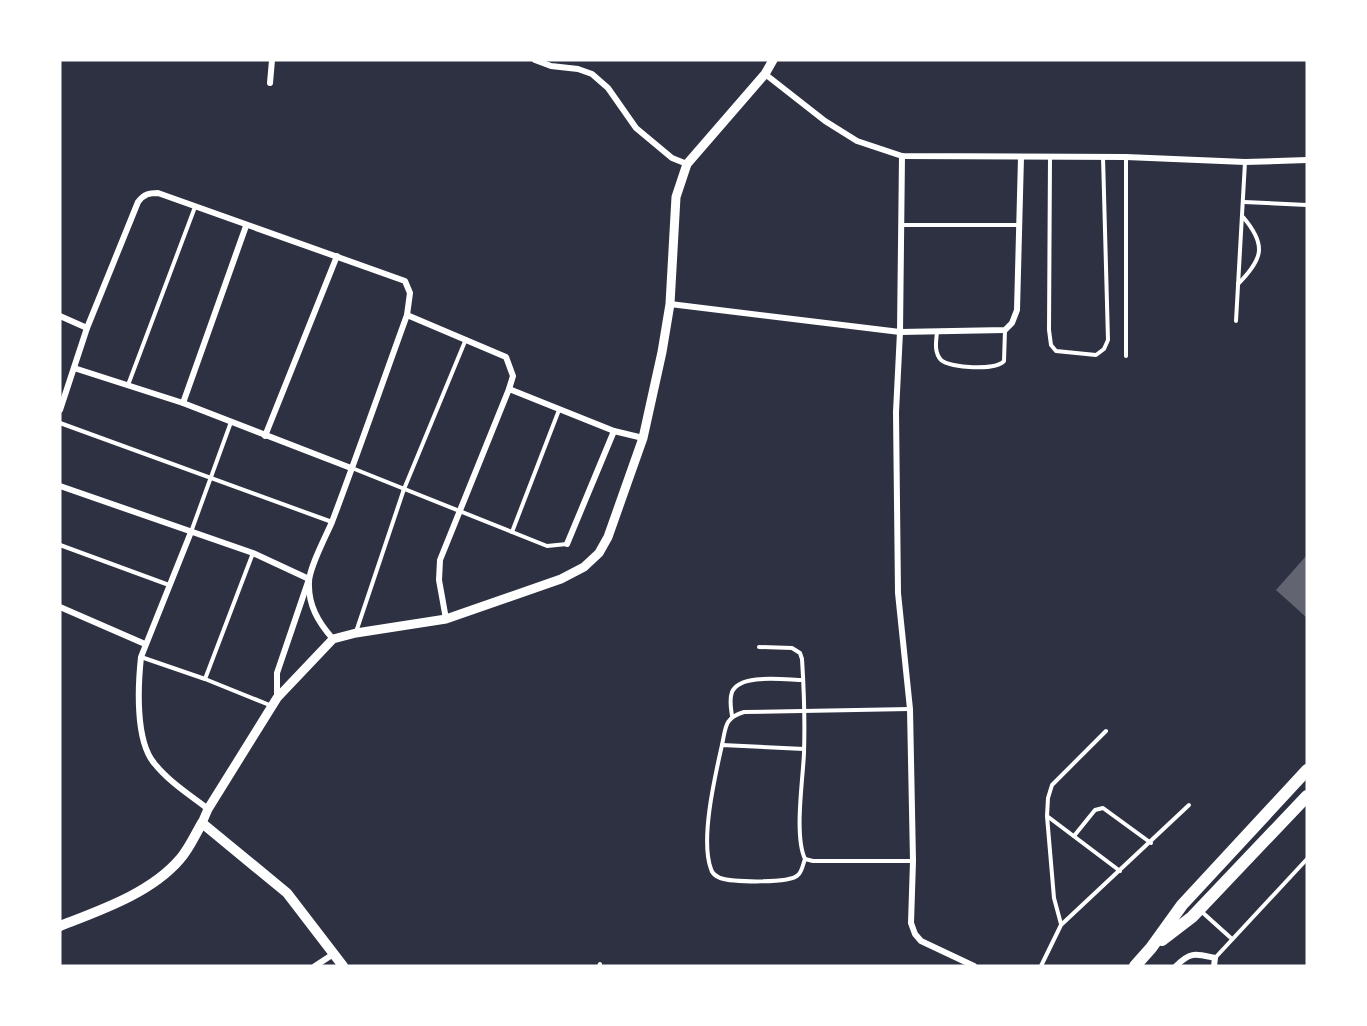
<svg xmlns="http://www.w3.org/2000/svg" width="1367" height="1026" font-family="Poppins,sans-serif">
	<rect width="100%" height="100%" fill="#2d3142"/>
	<path fill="#626471" d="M1307 555V618L1276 590Z"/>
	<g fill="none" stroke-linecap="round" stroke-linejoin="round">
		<g stroke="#fff" stroke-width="4">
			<path d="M1050 157 1049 330 1051 345 1056 351 1096 355 1104 349 1108 340 1103 157"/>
			<path d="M1126 157V356"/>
			<path d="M1244 202 1307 205"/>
			<path d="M901 225H1019"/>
			<path d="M1238 284C1263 259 1267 245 1243 217"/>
			<path d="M1236 321 1245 162"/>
			<path d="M937 332C936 342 934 352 941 360 950 368 996 371 1004 361L1005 330"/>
			<path d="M128 385 195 207"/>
			<path d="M60 423 332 522"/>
			<path d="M352 468 547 546 567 544"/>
			<path d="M191 532 231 422"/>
			<path d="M512 532 559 410"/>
			<path d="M60 545 169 585"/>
			<path d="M253 553 205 679 272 706"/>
			<path d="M356 632 404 489 466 339"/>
			<path d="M759 647 792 648 800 653 802 659C804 690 805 722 804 753 803 779 794 836 805 859 803 864 802 872 798 875 789 884 732 882 720 878 716 876 712 874 711 869 700 840 715 776 722 745L804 749"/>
			<path d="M141 657 205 679"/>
			<path d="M732 716C731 708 729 700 732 692 740 673 786 680 803 680"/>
			<path d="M722 745C726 727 724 718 744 712L910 709"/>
			<path d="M1047 816 1120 871"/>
			<path d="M1074 836 1095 810 1103 808 1151 843"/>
			<path d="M805 859 813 861H913"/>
			<path d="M1202 912 1232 939"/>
			<path d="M1061 924 1054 898 1047 816 1048 798 1052 785 1106 731"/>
			<path d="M1215 958 1307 859"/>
			<path d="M599 966 600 964"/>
			<path d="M1041 966 1061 925 1189 805"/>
		</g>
		<g stroke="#fff" stroke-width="6">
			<path d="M535 60 551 66 578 69 592 74 608 88 636 128 672 158 687 164"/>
			<path d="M765 74 825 121 857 141 902 156 1126 157 1245 162 1307 160"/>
			<path d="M270 83 272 60"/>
			<path d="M902 156 900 332 896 412 898 593 910 709 913 861 911 923 915 934 921 941 974 966"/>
			<path d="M670 304 900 332 1005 330 1012 323 1017 310 1021 157"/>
			<path d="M60 316 87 328"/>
			<path d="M74 368 183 403 351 468"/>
			<path d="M509 389 614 431 643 438"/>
			<path d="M183 403 246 226"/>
			<path d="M60 410 87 328 138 202C144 194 149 193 158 193L405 281 410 293 407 315"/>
			<path d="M265 436 337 256"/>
			<path d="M60 486 253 553 309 579 277 673V697"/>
			<path d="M191 532 141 657C138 685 135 740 154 763 169 782 190 795 208 809"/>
			<path d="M567 544 614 431"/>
			<path d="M60 607 145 644"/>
			<path d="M333 639C318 622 308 605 309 582 309 568 326 536 332 522 358 453 382 384 407 315L506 357 513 376 509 389 440 560 439 580 446 619"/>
			<path d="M315 966 335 953"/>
			<path d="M1176 966C1191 951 1196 954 1215 958L1214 966"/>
		</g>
		<path stroke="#fff" stroke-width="9" d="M202 823 208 809 277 698 333 639 356 633 446 619 561 579 584 567 599 553 608 537 643 438 662 352 670 304 676 197 687 164 765 74 773 60"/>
		<path stroke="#fff" stroke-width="10" d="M60 926C101 910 151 893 180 859 189 849 195 835 202 823L287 893 343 966"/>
		<g stroke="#fff" stroke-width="12">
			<path d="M1162 940 1192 917 1307 796"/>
			<path d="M1135 966 1151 948 1182 905 1307 770"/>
		</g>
	</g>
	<rect width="1367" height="1026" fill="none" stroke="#ffffff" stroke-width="123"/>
</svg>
